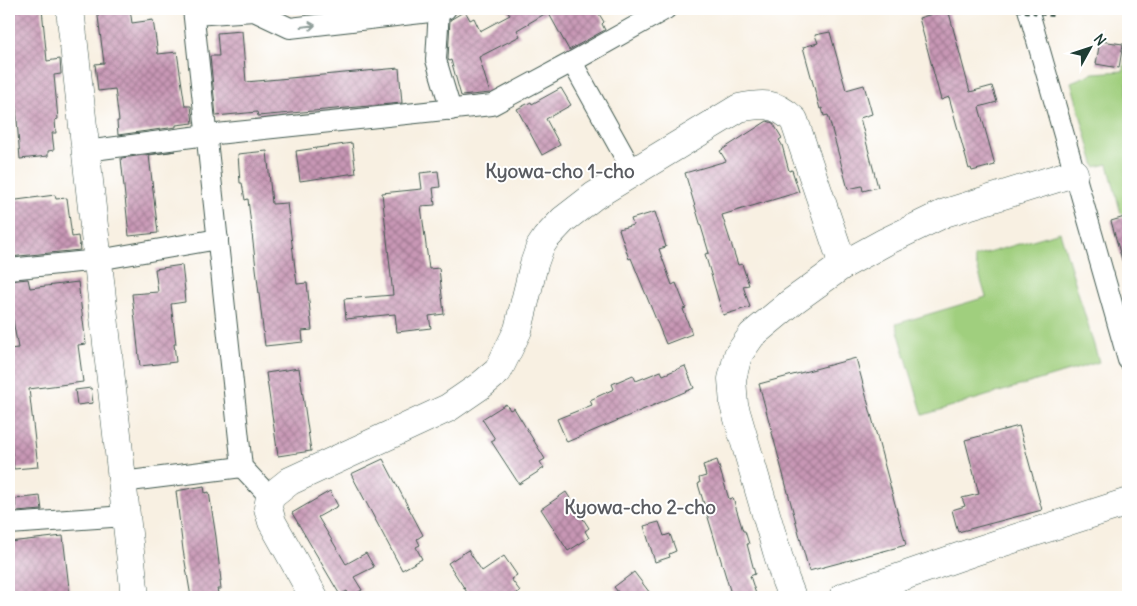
<svg xmlns="http://www.w3.org/2000/svg" width="1137" height="606" font-family="Delius,sans-serif">
	<defs>
		<pattern id="building-cross-hatch" width="8" height="8" patternUnits="userSpaceOnUse" patternTransform="scale(1.25)"><rect width="8" height="8" fill="#c897b5"/><path d="M0 0l8 8M0 8l8-8" fill="none" stroke="#a27c94"/></pattern>
	</defs>
	<rect width="100%" height="100%" fill="#fff"/>
	<filter id="ink" filterUnits="userSpaceOnUse"><feTurbulence type="fractalNoise" baseFrequency=".02" numOctaves="2"/><feDisplacementMap in="SourceGraphic" scale="10" xChannelSelector="R" yChannelSelector="G"/><feConvolveMatrix kernelMatrix="1 2 1 2 8 2 1 2 1" color-interpolation-filters="sRGB"/></filter>
	<filter id="wash" filterUnits="userSpaceOnUse"><feTurbulence type="fractalNoise" baseFrequency=".0096" numOctaves="4" result="noise"/><feDisplacementMap in="SourceGraphic" scale="20" xChannelSelector="R" yChannelSelector="G"/><feGaussianBlur stdDeviation="1.12" result="paint"/><feColorMatrix in="noise" values="0 0 0 0 0 0 0 0 0 0 0 0 0 0 0 0 0 1.4 0 .05"/><feComposite in="paint" operator="in"/></filter>
	<g filter="url(#wash)">
		<rect width="100%" height="100%" fill="#f8f0e2"/>
		<g fill="#a0cf7e" stroke="#608659">
			<path d="M1127 53 1128 213 1121 214 1108 164 1095 167 1071 82 1093 73 1123 71Z"/>
			<path d="M1060 232 1099 362 923 415 896 324 986 297 974 257Z"/>
		</g>
		<g id="blocks">
			<g fill="url(#building-cross-hatch)">
				<path d="M9 9H42L47 61 60 59 61 74 54 75 58 119 55 120 56 133H52L54 150 48 151V156L20 159 16 107H9Z"/>
				<path d="M97 9H130L132 23 153 20 158 54 177 52 185 106H191L193 123 176 125V127L118 135 117 121H119L115 89 98 91 95 64 104 63Z"/>
				<path d="M507 9H596L604 22 602 24 605 30 569 50 548 12 517 30 520 36 479 57 490 93 461 96 451 60 449 61 448 59 450 20 465 11 470 20 474 18 480 31 510 15Z"/>
				<path d="M931 9H948L970 92 992 86 997 102 979 107 995 165 972 171 971 168 969 169 949 97 941 100 919 18 932 14Z"/>
				<path d="M242 31 246 82 399 68 402 103 258 116 257 112 216 116 210 56H219L217 33Z"/>
				<path d="M830 32 846 90 864 85 872 114 860 118 878 187 863 191 862 186 848 189 828 115 824 116 822 108 820 109 803 47 818 43 815 35Z"/>
				<path d="M1100 41 1123 44 1119 68 1096 64Z"/>
				<path d="M561 88 571 105 546 119 560 145 542 155 517 109 531 102 532 104Z"/>
				<path d="M767 121 773 123 782 138 779 140 782 145 789 171 792 170 799 192 722 215 738 265 742 264 749 285 743 286 750 307 723 315 705 254 709 253 685 173 726 161 720 151Z"/>
				<path d="M352 143 356 173 300 181 296 151Z"/>
				<path d="M176 151 149 155 158 233 129 236 121 158Z"/>
				<path d="M267 151 272 204 287 203 297 284 307 283 312 330 302 331 303 342 265 346 248 199 245 200 242 183H240L238 154Z"/>
				<path d="M438 171 440 187 433 188 435 205 421 206 429 269 439 268 444 314 429 316 431 328 397 332 395 314 346 319 344 299 393 295 382 193 422 189 420 173Z"/>
				<path d="M55 195 56 199 67 198 72 237 78 236 80 250 9 257V201Z"/>
				<path d="M655 212 666 247 659 249 672 285 676 283 686 308 683 309 692 334 666 344 631 258 629 259 619 229 633 225 631 219Z"/>
				<path d="M1128 216V266L1124 267 1111 221Z"/>
				<path d="M182 265 185 291H184L185 302 171 304 176 344H174L176 362 140 366 132 294 158 292 155 269Z"/>
				<path d="M28 279 30 288 78 282 86 344 78 345 83 382 29 389 38 467 14 469 9 426V349L18 348 11 309H9V281Z"/>
				<path d="M856 358 906 545 809 571 759 384Z"/>
				<path d="M685 366 694 388 567 442 557 419 592 405 590 400 614 389 612 384 633 375 636 381 661 371 663 375Z"/>
				<path d="M299 368 311 451 278 456 266 373Z"/>
				<path d="M91 388 93 403 77 405 75 390Z"/>
				<path d="M506 404 510 410 514 408 545 459 540 462 544 468 519 484 491 441 495 439 482 419Z"/>
				<path d="M1019 426 1042 510 958 532 952 510 965 506 962 498 979 494 965 440Z"/>
				<path d="M383 459 423 535 417 539 420 545 416 547 422 559 402 570 351 474Z"/>
				<path d="M717 460 729 499 733 498 743 531H745L749 544H747L755 574 750 576 757 597H732L698 484 700 483 699 478 706 476 703 465Z"/>
				<path d="M204 486 205 493 209 492 216 537 221 581H220L221 589H217L219 597H191L183 550 176 491Z"/>
				<path d="M330 491 338 506 318 517 346 564 366 553 374 567 354 577 362 590 350 597 347 591 340 595 292 513Z"/>
				<path d="M566 492 589 528 585 531 589 538 568 551 541 509Z"/>
				<path d="M40 496 42 510 16 512 15 499Z"/>
				<path d="M659 522 664 536 670 534 676 551 669 554 670 557 655 562 644 526Z"/>
				<path d="M63 536 70 597H13L9 566V542Z"/>
				<path d="M468 550 482 571 504 556 517 575 511 579 520 591 511 597H470L448 563Z"/>
				<path d="M634 572 653 597H622L614 587Z"/>
			</g>
		</g>
	</g>
	<g filter="url(#ink)">
		<use href="#blocks" fill-opacity="0" stroke="#40584e" stroke-width="1"/>
		<g fill="none" stroke-linecap="round" stroke-linejoin="round">
			<g stroke="#40584e" stroke-width="22">
				<g id="street">
					<path d="M193 9 242 467 270 497"/>
					<path d="M439 9 436 60 451 110"/>
					<path d="M1028 9 1128 360"/>
					<path d="M194 15 254 11 290 28 439 11 446 9"/>
					<path d="M572 62 633 172"/>
					<path d="M86 151 207 135 492 105 572 62 666 9"/>
					<path d="M9 269 98 260 218 239"/>
					<path d="M122 482 242 467"/>
					<path d="M9 524 126 516"/>
				</g>
			</g>
			<g stroke="#40584e" stroke-width="29">
				<g id="secondary">
					<path d="M70 9 135 597"/>
					<path d="M314 597 272 522 268 508 270 497 290 481 448 408 480 386 498 371 518 330 534 264 540 247 546 238 563 220 594 196 739 108C763 103 775 102 794 120L843 265"/>
					<path d="M792 597 785 579 734 405 732 379 738 355 752 335 793 301 843 265 885 242 945 213 1074 173"/>
					<path d="M843 597 976 551 1128 502"/>
				</g>
			</g>
			<use href="#street" stroke="#fff" stroke-width="20"/>
			<use href="#secondary" stroke="#fff" stroke-width="28"/>
			<path stroke="#40584e" stroke-width="3" stroke-dasharray="4 4" stroke-linecap="butt" d="M1009 9 1055 16"/>
		</g>
		<defs><path id="oneway-shaft" d="M-6 0H5M1.5-3L5.5 0L1.5 3" fill="none" stroke-width="1.6" stroke-linecap="round" stroke-linejoin="round" transform="scale(1.25)"/></defs>
		<use stroke="#8f9e9a" href="#oneway-shaft" transform="translate(308 26) rotate(-7)"/>
	</g>
	<g text-anchor="middle" dominant-baseline="central" stroke-width="4" stroke-linejoin="round" paint-order="stroke">
		<g font-size="19" font-weight="bold" fill="#5a5c61" stroke="#fff">
			<text x="560" y="171">Kyowa-cho 1-cho</text>
			<text x="640" y="507">Kyowa-cho 2-cho</text>
		</g>
	</g>
	<rect width="1137" height="606" fill="none" stroke="#fff" stroke-width="30"/>
	<g transform="translate(1090 48) rotate(50)" stroke="#ffffff" stroke-width="4" paint-order="stroke">
	<path d="M0-4L9 19L0 12L-9 19Z" fill="#1f3d34"/>
	<text y="-8" font-size="14" font-weight="bold" text-anchor="middle" fill="#1f3d34">N</text>
	</g>
</svg>
